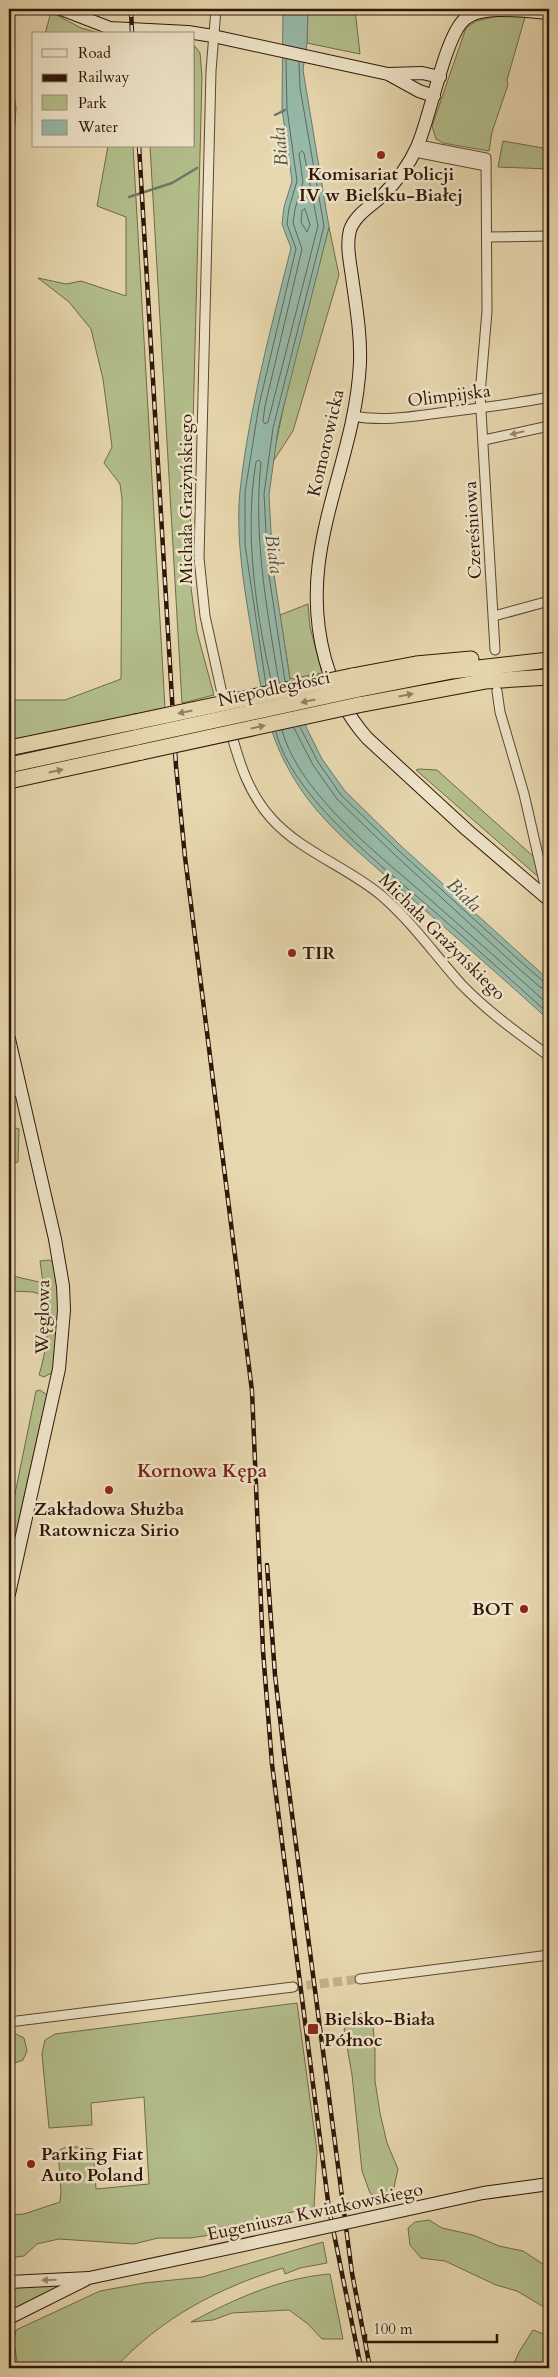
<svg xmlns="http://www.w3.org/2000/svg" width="558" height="2377" font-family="Cardo,serif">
	<rect width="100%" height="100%" fill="#e7d7ae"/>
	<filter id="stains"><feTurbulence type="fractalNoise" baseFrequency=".004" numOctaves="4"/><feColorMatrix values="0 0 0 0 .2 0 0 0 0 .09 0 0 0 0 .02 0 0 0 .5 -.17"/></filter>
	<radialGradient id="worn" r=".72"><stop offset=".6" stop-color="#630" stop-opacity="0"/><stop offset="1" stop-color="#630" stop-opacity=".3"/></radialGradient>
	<g fill="#b3bf8c" stroke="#716a4a">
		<path d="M308 9H355L360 54 307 43Z"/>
		<path d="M51 12 81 28 103 34H45Z"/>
		<path d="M498 16 525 17 507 80 508 85 492 132 489 151 443 143 436 139 432 126 466 28 476 21Z"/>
		<path d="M194 45 200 53 202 77 190 540 191 588 197 632 214 695 182 703 150 146H194Z"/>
		<path d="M9 76H11L16 108 14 137 9 135Z"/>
		<path d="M503 141 549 149V169L498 167Z"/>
		<path d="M108 146H133L165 708 9 742V700H65L121 679 122 499 120 484 104 463 112 447 103 379 91 329 69 302 38 278 66 284 81 281 126 296V217L97 206Z"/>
		<path d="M329 227 339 275 293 431 272 463 288 385Z"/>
		<path d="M308 604 310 627 322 673 290 679 280 615Z"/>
		<path d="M419 769 437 770 534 857 542 880 416 770Z"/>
		<path d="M9 1126 19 1129 18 1162 9 1164Z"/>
		<path d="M50 1260 54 1263 59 1299 53 1372 44 1377 39 1375C46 1353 51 1317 46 1296L33 1292 9 1291V1275L43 1283 40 1261Z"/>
		<path d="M40 1390 47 1395 9 1564V1523L36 1391Z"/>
		<path d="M297 2003 317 2151 314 2208 287 2213 238 2231 190 2238H158L134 2244 59 2239 37 2244 24 2256 9 2258V2215L24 2214 60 2202 61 2190 58 2151 68 2146 93 2149 96 2189 149 2184 144 2097 91 2103 92 2125 49 2128 42 2054 45 2040 55 2034Z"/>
		<path d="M361 2013 373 2025 375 2049V2081L380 2113 387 2143 398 2169 393 2192 379 2200 370 2193 362 2171 352 2075 344 2029Z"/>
		<path d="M9 2034H16L24 2038 27 2051 23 2060 9 2065Z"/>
		<path d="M429 2220 442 2228 473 2235 499 2246 523 2251 549 2268V2310L517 2291 496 2285 445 2261 421 2258 410 2245 408 2228 415 2222Z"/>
		<path d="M323 2242 327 2263 300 2268 285 2274 283 2268C218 2288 161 2318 115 2368H18L14 2342 16 2330 100 2291 144 2283 202 2277Z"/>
		<path d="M330 2274 343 2339H322L308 2324 289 2310 232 2313 213 2320 191 2322C235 2299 280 2278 330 2274Z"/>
		<path d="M63 2284 14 2312 9 2299V2287Z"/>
		<path d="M533 2330 549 2336V2368H512L519 2352Z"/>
	</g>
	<path fill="#97baaa" stroke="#6d7869" d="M283 9H308L307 43 303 70 329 227 278 429 269 495 273 568 291 686 307 729 322 759 345 791 401 846 549 980V1020C501 977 453 934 404 892 371 862 334 834 307 798 270 747 264 708 254 647 246 597 235 542 240 491 249 409 271 328 291 248L282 224 284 207 292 181 282 109Z"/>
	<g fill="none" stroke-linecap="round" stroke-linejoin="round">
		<g stroke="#636859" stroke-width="1">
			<path d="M302 151 304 153 318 226 268 422 265 424 263 421 265 406 302 249 293 223 295 209 303 182 299 154Z"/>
			<path d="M305 209 310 225 307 232 301 222 302 211Z"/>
			<path d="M285 681 268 569 264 494 273 428 324 226 300 88 299 62"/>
			<path d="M272 684C256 614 244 533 256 462L258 460 261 462C253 536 267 610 279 683"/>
			<path d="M266 685 245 545V492L259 405 296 249 287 224 289 208 297 181 287 109 286 60"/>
			<path d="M300 727 318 762 341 795 398 850 521 962 544 982 549 984"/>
			<path d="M294 728 313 765 337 799 394 854 517 967 540 987 549 990"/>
			<path d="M282 730C299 795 384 859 433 902 472 936 511 971 549 1005"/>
			<path d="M276 732C292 798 386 869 435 912 474 946 511 980 549 1014"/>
		</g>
		<g stroke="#6d7869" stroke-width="2.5">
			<path d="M275 115 285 110"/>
			<path d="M129 197 172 183 197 168"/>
			<path d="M9 1153 14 1149"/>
		</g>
		<path stroke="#c2b08d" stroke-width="9" stroke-dasharray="9 4.5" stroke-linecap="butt" d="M293 1987 360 1979"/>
		<g stroke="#5d4632" stroke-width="11">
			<g id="street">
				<path d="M216 9 211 71 199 558 205 616 225 707"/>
				<path d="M463 9 465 19"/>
				<path d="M419 145 486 158 487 311 480 394 495 650"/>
				<path d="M415 152 486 166"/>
				<path d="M487 237 549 236"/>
				<path d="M352 416C384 422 415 416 447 412 481 408 515 404 549 397"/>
				<path d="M484 440 549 426"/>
				<path d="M494 616 549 601"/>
				<path d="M497 691 500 712 524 794 548 899"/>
				<path d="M230 729C239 762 248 792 271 818 301 852 348 867 382 896 412 922 435 955 461 984 487 1011 519 1034 549 1056"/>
				<path d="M9 1094 20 1088"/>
				<path d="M360 1979 549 1955"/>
				<path d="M9 2022 293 1987"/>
			</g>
		</g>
		<g stroke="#2f1608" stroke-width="14">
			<g id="secondary">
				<path d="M61 9 110 28 188 32 213 36 388 74 422 73 440 77"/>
				<path d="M549 13C528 12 482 4 465 19 445 35 430 119 417 147 409 165 396 182 382 196 371 206 355 215 350 230 346 245 350 262 352 277 356 306 361 334 360 363 355 468 295 549 325 659 334 690 346 714 367 738L467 830 549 900"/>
				<path d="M390 75 419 91 434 96"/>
				<path d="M9 1039 55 1239 63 1286 64 1310 59 1369 9 1594"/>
				<path d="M9 2282 89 2278 304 2232"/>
				<path d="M9 2318 85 2280"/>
			</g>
		</g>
		<g stroke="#2f1608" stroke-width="17">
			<g id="highway">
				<path d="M352 676 416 664 471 659"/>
				<path d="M355 690 452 671 549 660"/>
				<path d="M358 705 486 681 549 677"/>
				<path d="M9 748 135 722"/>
				<path d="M9 765 138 737"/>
				<path d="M9 781 142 752"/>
			</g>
		</g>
		<use href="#street" stroke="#efe5ca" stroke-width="9"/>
		<use href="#secondary" stroke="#efe5ca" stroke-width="12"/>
		<use href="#highway" stroke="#e7d7ae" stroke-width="15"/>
		<g stroke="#2f1608" stroke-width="4.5">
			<g id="rail">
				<path d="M131 9 132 34"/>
				<path d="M139 146 176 766 185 857 252 1391 263 1651 272 1764 329 2209 361 2368"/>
				<path d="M267 1565 275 1675 284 1753 352 2273 370 2368"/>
			</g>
		</g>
		<use href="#rail" stroke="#efe5ca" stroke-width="2.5" stroke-dasharray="8" stroke-linecap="butt"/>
		<g stroke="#2f1608" stroke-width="14" stroke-linecap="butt">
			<path id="secondary-bridge" d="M304 2232 483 2193 549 2184"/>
		</g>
		<g stroke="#2f1608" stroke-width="17" stroke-linecap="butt">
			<g id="highway-bridge">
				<path d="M135 722 352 676"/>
				<path d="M138 737 355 690"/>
				<path d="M142 752 358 705"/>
			</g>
		</g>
		<use href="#secondary-bridge" stroke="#efe5ca" stroke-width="12"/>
		<use href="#highway-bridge" stroke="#e7d7ae" stroke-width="15"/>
	</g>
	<defs><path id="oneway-solid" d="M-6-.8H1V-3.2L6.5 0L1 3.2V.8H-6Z" transform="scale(1.25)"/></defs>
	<g fill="#998873">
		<use href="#oneway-solid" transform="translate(517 433) rotate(167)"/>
		<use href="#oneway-solid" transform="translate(49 2280) rotate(178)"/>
	</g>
	<g fill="#948063">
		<use href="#oneway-solid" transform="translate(406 695) rotate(-11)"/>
		<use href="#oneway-solid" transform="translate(308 701) rotate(168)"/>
		<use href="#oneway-solid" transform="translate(185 712) rotate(168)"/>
		<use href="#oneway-solid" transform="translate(258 727) rotate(-12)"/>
		<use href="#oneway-solid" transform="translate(56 771) rotate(-12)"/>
	</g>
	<g fill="#8f2418" stroke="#efe5ca" stroke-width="2">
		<circle cx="381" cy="155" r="5"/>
		<circle cx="292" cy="953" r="5"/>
		<circle cx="109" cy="1490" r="5"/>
		<circle cx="524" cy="1609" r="5"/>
		<rect x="307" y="2023" width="12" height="12" rx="2.5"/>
		<circle cx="31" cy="2164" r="5"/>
	</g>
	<g text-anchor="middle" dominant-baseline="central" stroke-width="5" stroke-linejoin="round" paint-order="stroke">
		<g font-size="18" font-weight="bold" fill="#2f1608" stroke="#efe5ca" text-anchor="start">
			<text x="381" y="174" text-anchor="middle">Komisariat Policji<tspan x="381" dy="21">IV w Bielsku-Białej</tspan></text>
			<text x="302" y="953">TIR</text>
			<text x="109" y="1509" text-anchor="middle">Zakładowa Służba<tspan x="109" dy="21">Ratownicza Sirio</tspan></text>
			<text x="514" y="1609" text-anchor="end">BOT</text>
			<text x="324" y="2019">Bielsko-Biała<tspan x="324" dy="21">Północ</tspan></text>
			<text x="41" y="2154">Parking Fiat<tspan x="41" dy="21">Auto Poland</tspan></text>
		</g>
		<g font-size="18" fill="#2f1608" stroke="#efe5ca">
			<text transform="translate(449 396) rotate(-7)">Olimpijska</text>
			<text transform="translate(326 443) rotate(-77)">Komorowicka</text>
			<text transform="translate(186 499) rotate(-90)">Michała Grażyńskiego</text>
			<text transform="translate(473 530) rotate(-93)">Czereśniowa</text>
			<text transform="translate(274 689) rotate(-12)">Niepodległości</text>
			<text transform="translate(442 937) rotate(45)">Michała Grażyńskiego</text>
			<text transform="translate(43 1317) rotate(-89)">Węglowa</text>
			<text transform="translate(315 2212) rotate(-12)">Eugeniusza Kwiatkowskiego</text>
		</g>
		<g font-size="19" font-style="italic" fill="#534f41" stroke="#efe5ca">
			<text transform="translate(280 147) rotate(-95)">Biała</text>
			<text transform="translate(274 554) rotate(82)">Biała</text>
			<text transform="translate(464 895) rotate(44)">Biała</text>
		</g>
		<g font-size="19" font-weight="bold" fill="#7a1f14" stroke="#efe5ca">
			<text x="202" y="1471">Kornowa Kępa</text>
		</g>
	</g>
	<rect width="558" height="2377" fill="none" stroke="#e7d7ae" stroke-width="30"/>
	<rect x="10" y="10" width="538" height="2357" fill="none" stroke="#2f1608" stroke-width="2.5"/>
	<rect x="15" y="15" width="528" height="2347" fill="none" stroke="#2f1608"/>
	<rect x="32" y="32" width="162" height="115" fill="#efe5ca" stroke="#a2927c"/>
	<rect x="42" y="49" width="25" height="8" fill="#efe5ca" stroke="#a2927c"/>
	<text x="78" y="58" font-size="15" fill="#2f1608">Road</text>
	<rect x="42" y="74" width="25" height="8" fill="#2f1608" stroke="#a2927c"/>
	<text x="78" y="82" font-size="15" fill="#2f1608">Railway</text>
	<rect x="42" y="95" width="25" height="15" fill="#b3bf8c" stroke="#a2927c"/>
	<text x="78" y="108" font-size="15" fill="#2f1608">Park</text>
	<rect x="42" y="120" width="25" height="15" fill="#97baaa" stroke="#a2927c"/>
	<text x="78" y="132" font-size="15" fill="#2f1608">Water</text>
	<path d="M366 2334v8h131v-8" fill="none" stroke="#2f1608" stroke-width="2.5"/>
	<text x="373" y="2334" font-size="15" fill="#2f1608" stroke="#efe5ca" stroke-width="4" paint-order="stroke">100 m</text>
	<rect width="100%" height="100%" filter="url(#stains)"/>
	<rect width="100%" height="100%" fill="url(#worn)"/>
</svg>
